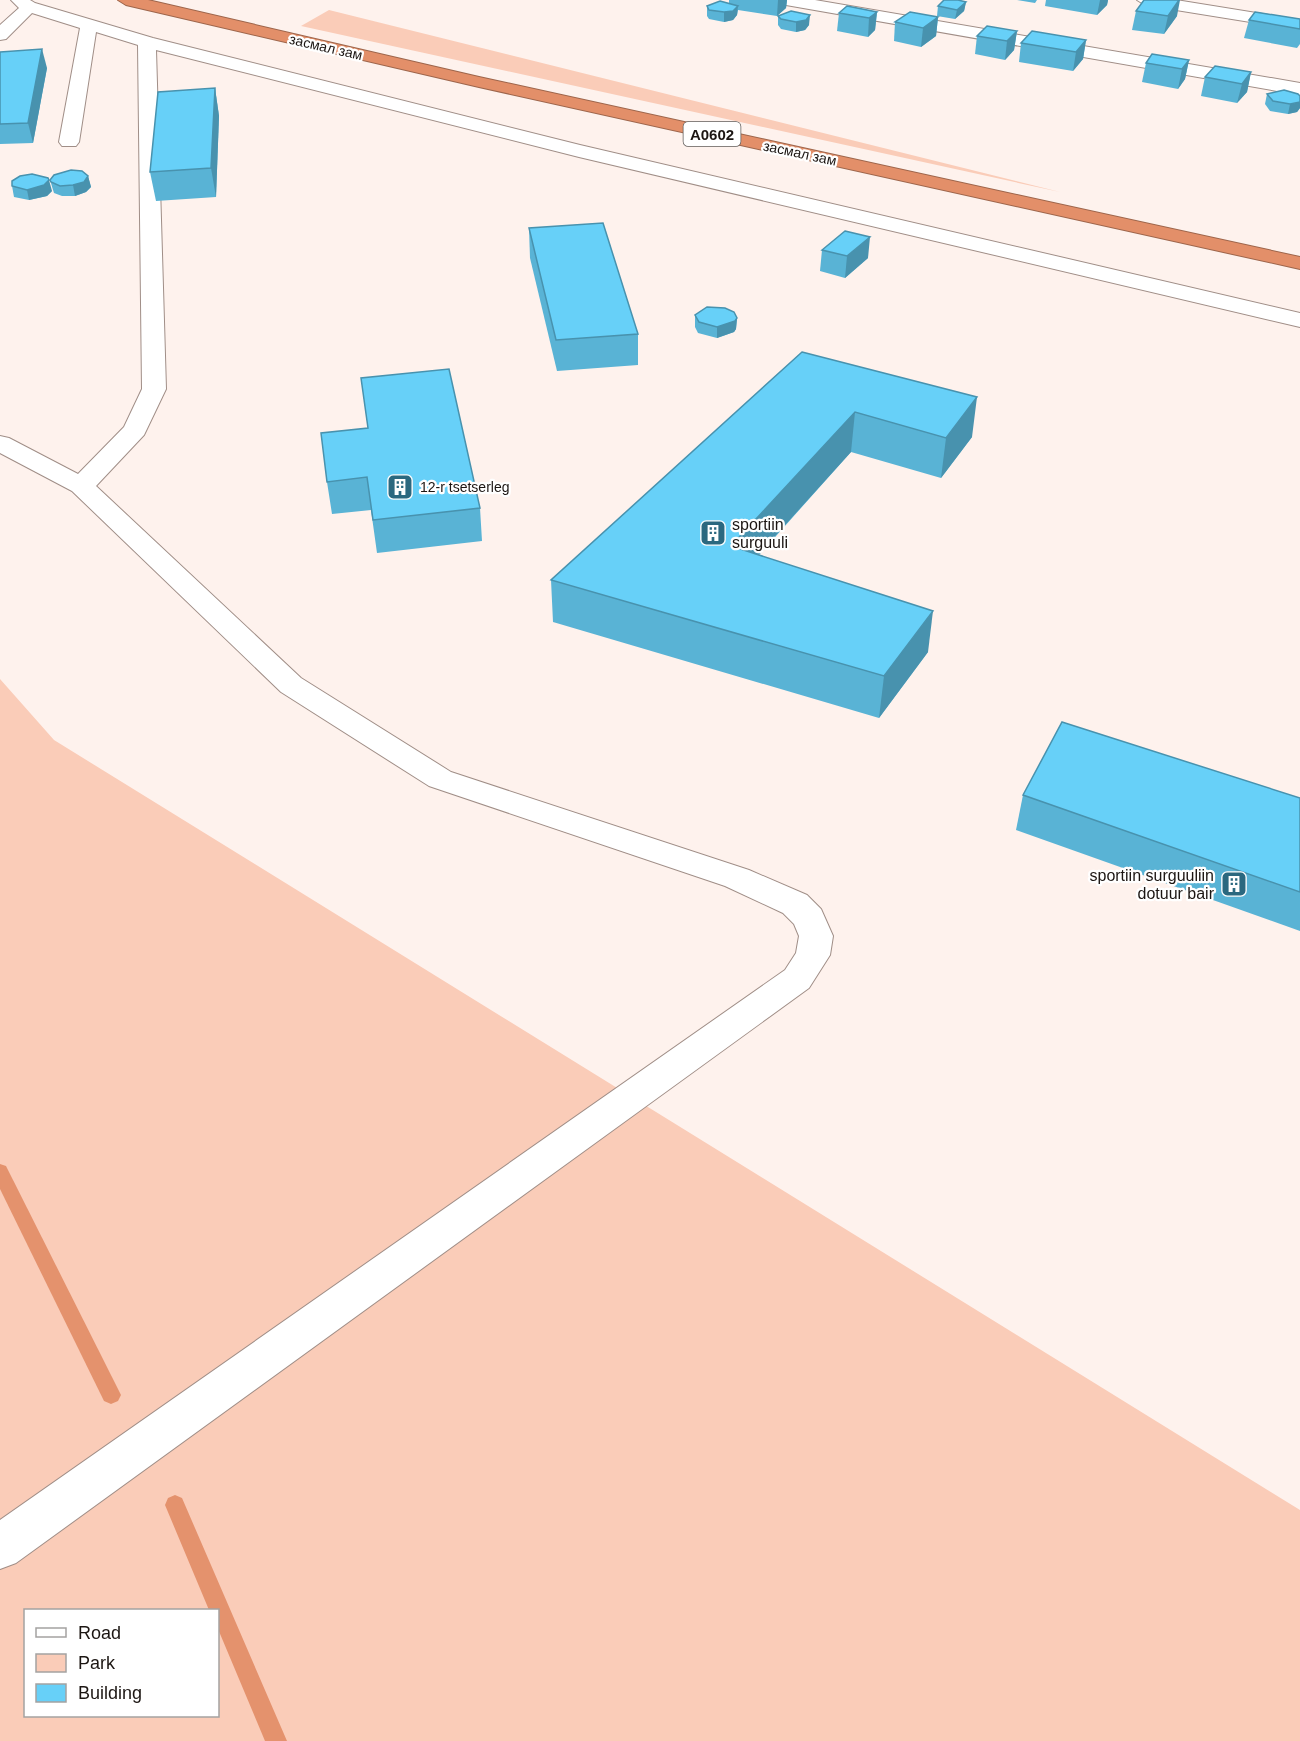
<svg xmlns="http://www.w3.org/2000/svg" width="1300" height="1741" font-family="Arial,sans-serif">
	<rect width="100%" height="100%" fill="#fef2ed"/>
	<g fill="#faccb8" fill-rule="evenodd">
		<path d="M329 10 1060 192 301 26Z"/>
		<path d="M0 679 54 740 1300 1510V1741H0ZM26 1610H218V1716H26Z"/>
	</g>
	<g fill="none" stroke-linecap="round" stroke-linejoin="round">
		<g fill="#e4926d" fill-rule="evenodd">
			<path d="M0 1164 6 1166 118 1389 121 1395 118 1401 111 1404 104 1401 0 1189Z"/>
			<path d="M175 1495 182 1498 287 1741H265L218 1629V1610H209L165 1505 168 1498Z"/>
		</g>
		<g stroke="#a08e87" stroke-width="2">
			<g id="minor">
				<path d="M11 0H30L35 3 153 38 580 145 1300 313V327L579 157 156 50 166 389 144 435 96 486 301 678 451 772 749 870 807 895 821 909 833 936 830 955 809 988 16 1563 0 1569V1520L785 970 796 953 799 936 794 924 783 913 725 886 429 786 281 692 72 491 0 453V436L9 438 78 474 124 427 142 389 138 45 96 32 79 142 76 146H62L59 142 80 28 32 13 6 39 0 40V25L19 8Z"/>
				<path d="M778 0H815L1300 83V95L786 5Z"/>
				<path d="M1137 0H1176L1300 20V30L1145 5Z"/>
			</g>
		</g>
		<g stroke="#9d654b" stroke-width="2">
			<path id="highway" d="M118 0H148L479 77 1300 257V269L479 87 126 5Z"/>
		</g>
		<use href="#minor" fill="#fff" fill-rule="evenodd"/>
		<use href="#highway" fill="#e38f69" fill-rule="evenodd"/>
	</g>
	<g fill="#59b3d5">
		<path d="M729 0H787L786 8 777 16 738 10 737 15 733 20 724 22 709 19 707 16V6L729 4Z"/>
		<path d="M1017 0H1037L1035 3Z"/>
		<path d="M1046 0H1108L1107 5 1097 15 1045 6Z"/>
		<path d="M966 2 964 11 955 19 937 16 938 6Z"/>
		<path d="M1136 11 1177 16 1164 34 1132 30Z"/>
		<path d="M877 12 875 30 868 37 837 31 839 13Z"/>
		<path d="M778 16 809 25 805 30 796 32 781 29 778 25Z"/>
		<path d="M938 17 936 36 921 47 894 41 895 22Z"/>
		<path d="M1300 19V44L1297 48 1244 38 1249 20Z"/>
		<path d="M1017 31 1014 50 1005 60 975 54 977 36Z"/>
		<path d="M1086 40 1083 59 1073 71 1019 62 1021 43Z"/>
		<path d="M0 52 47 68 33 143 0 144Z"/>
		<path d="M1189 60 1185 79 1178 89 1142 82 1146 63Z"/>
		<path d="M1251 72 1247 92 1237 103 1201 96 1205 77Z"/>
		<path d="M215 88 219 116 216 197 156 201 150 172Z"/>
		<path d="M1267 94 1300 108 1297 112 1288 114 1270 111 1265 104Z"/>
		<path d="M88 176 91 187 86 192 75 196H62L54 193 50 180Z"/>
		<path d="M12 186 52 191 47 196 29 200 14 197Z"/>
		<path d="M529 228 638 334V365L557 371 530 258Z"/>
		<path d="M822 250 868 258 845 278 820 271Z"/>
		<path d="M695 315 737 318 736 329 734 332 717 338 698 333 695 327Z"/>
		<path d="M802 352 972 437 941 478 851 452 759 555 928 652 879 718 553 622 551 580Z"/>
		<path d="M361 378 480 508 482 541 377 553 371 510 332 514 327 482 368 428Z"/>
		<path d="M1023 795 1300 798V931L1016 830Z"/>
	</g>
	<g fill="#4892ae">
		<path d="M778 0H787L786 8 777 16Z"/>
		<path d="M1100 0H1108L1107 5 1097 15Z"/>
		<path d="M1179 0H1180L1177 16 1164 34 1168 16Z"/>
		<path d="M966 2 964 11 955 19 957 10Z"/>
		<path d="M738 6 737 15 733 20 724 22V12Z"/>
		<path d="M877 12 875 30 868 37 869 18Z"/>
		<path d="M810 15 809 25 805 30 796 32V22Z"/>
		<path d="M938 17 936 36 921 47 923 28Z"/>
		<path d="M1017 31 1014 50 1005 60 1007 41Z"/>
		<path d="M1086 40 1083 59 1073 71 1076 52Z"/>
		<path d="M42 49 47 68 33 143 28 123Z"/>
		<path d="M1189 60 1185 79 1178 89 1182 69Z"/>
		<path d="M1251 72 1247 92 1237 103 1242 84Z"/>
		<path d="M215 88 219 116 216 197 211 168Z"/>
		<path d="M1300 102V108L1297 112 1288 114 1290 104Z"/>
		<path d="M88 176 91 187 86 192 75 196 73 185Z"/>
		<path d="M49 180 52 191 47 196 29 200 27 190Z"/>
		<path d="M870 237 868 258 845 278 847 256Z"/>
		<path d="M737 318 736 329 734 332 717 338V327Z"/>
		<path d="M977 397 972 437 941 478 946 438Z"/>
		<path d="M855 412 851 452 729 587 731 546Z"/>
		<path d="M933 611 928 652 879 718 884 676Z"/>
	</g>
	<g fill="#67d0f8" stroke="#4892ae" stroke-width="1.5">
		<path d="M944 0H958L966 2 957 10 938 6Z"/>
		<path d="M1144 0H1179L1168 16 1136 11Z"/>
		<path d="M720 1 738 6 733 11 724 12 709 10 707 6Z"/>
		<path d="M847 6 877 12 869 18 839 13Z"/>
		<path d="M791 11 810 15 806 20 796 22 781 19 778 16Z"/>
		<path d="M910 12 938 17 923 28 895 22Z"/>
		<path d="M1255 12 1300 19V29L1249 20Z"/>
		<path d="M987 26 1017 31 1007 41 977 36Z"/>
		<path d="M1032 31 1086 40 1076 52 1021 43Z"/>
		<path d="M42 49 28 123 0 124V52Z"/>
		<path d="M1152 54 1189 60 1182 69 1146 63Z"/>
		<path d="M1215 66 1251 72 1242 84 1205 77Z"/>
		<path d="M215 88 211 168 150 172 158 92Z"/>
		<path d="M1284 90 1298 94 1300 96V102L1290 104 1273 101 1267 94Z"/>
		<path d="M71 170 82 171 88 176 84 182 73 185 60 186 51 182 50 180 54 175Z"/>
		<path d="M32 174 48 178 49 180 44 185 27 190 12 186V181L20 176Z"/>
		<path d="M603 223 638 334 556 340 529 228Z"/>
		<path d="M845 231 870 237 847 256 822 250Z"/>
		<path d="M707 307 725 308 734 312 737 318 735 321 717 327 699 322 695 315Z"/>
		<path d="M802 352 977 397 946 438 855 412 731 546 933 611 884 676 551 580Z"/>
		<path d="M449 369 480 508 373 520 367 477 327 482 321 433 368 428 361 378Z"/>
		<path d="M1062 722 1300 798V892L1023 795Z"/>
	</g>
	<defs>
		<g id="building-square" transform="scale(1.35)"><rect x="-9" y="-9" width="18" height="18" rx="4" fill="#2b687f" stroke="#fff"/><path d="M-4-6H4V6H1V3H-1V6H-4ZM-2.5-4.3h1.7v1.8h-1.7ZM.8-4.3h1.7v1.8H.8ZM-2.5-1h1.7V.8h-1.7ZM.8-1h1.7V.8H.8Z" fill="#fff"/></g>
	</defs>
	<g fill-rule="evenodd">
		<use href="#building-square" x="400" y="487"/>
		<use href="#building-square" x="713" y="533"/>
		<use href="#building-square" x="1234" y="884"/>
	</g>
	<g text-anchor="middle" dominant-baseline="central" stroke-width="4.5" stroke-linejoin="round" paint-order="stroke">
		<g font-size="14" fill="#1c1613" stroke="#fff">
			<text transform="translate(326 47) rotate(13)">засмал зам</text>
			<text transform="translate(800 153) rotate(12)">засмал зам</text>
		</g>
		<g font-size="14" fill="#1c1613" stroke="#fff" text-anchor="start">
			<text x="420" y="487">12-r tsetserleg</text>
		</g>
		<rect fill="#fff" stroke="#605c5a" stroke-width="1.5" x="683.5" y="122" width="57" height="24" rx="4.5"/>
		<g font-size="15" font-weight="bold" fill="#1c1613">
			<text x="712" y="134">A0602</text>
		</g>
		<g font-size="16" fill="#1c1613" stroke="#fff" text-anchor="start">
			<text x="732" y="524">sportiin<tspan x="732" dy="18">surguuli</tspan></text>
			<text x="1214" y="875" text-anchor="end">sportiin surguuliin<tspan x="1214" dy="18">dotuur bair</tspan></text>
		</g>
	</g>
	<rect x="24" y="1609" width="195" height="108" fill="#ffffff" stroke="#a4a2a1" stroke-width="1.5"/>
	<rect x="36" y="1628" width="30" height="9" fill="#ffffff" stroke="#a4a2a1" stroke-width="1.5"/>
	<text x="78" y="1639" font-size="18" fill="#1c1613">Road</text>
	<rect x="36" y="1654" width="30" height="18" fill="#faccb8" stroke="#a4a2a1" stroke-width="1.5"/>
	<text x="78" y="1669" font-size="18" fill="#1c1613">Park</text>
	<rect x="36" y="1684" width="30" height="18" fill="#67d0f8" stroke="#a4a2a1" stroke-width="1.5"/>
	<text x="78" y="1699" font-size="18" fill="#1c1613">Building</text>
</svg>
